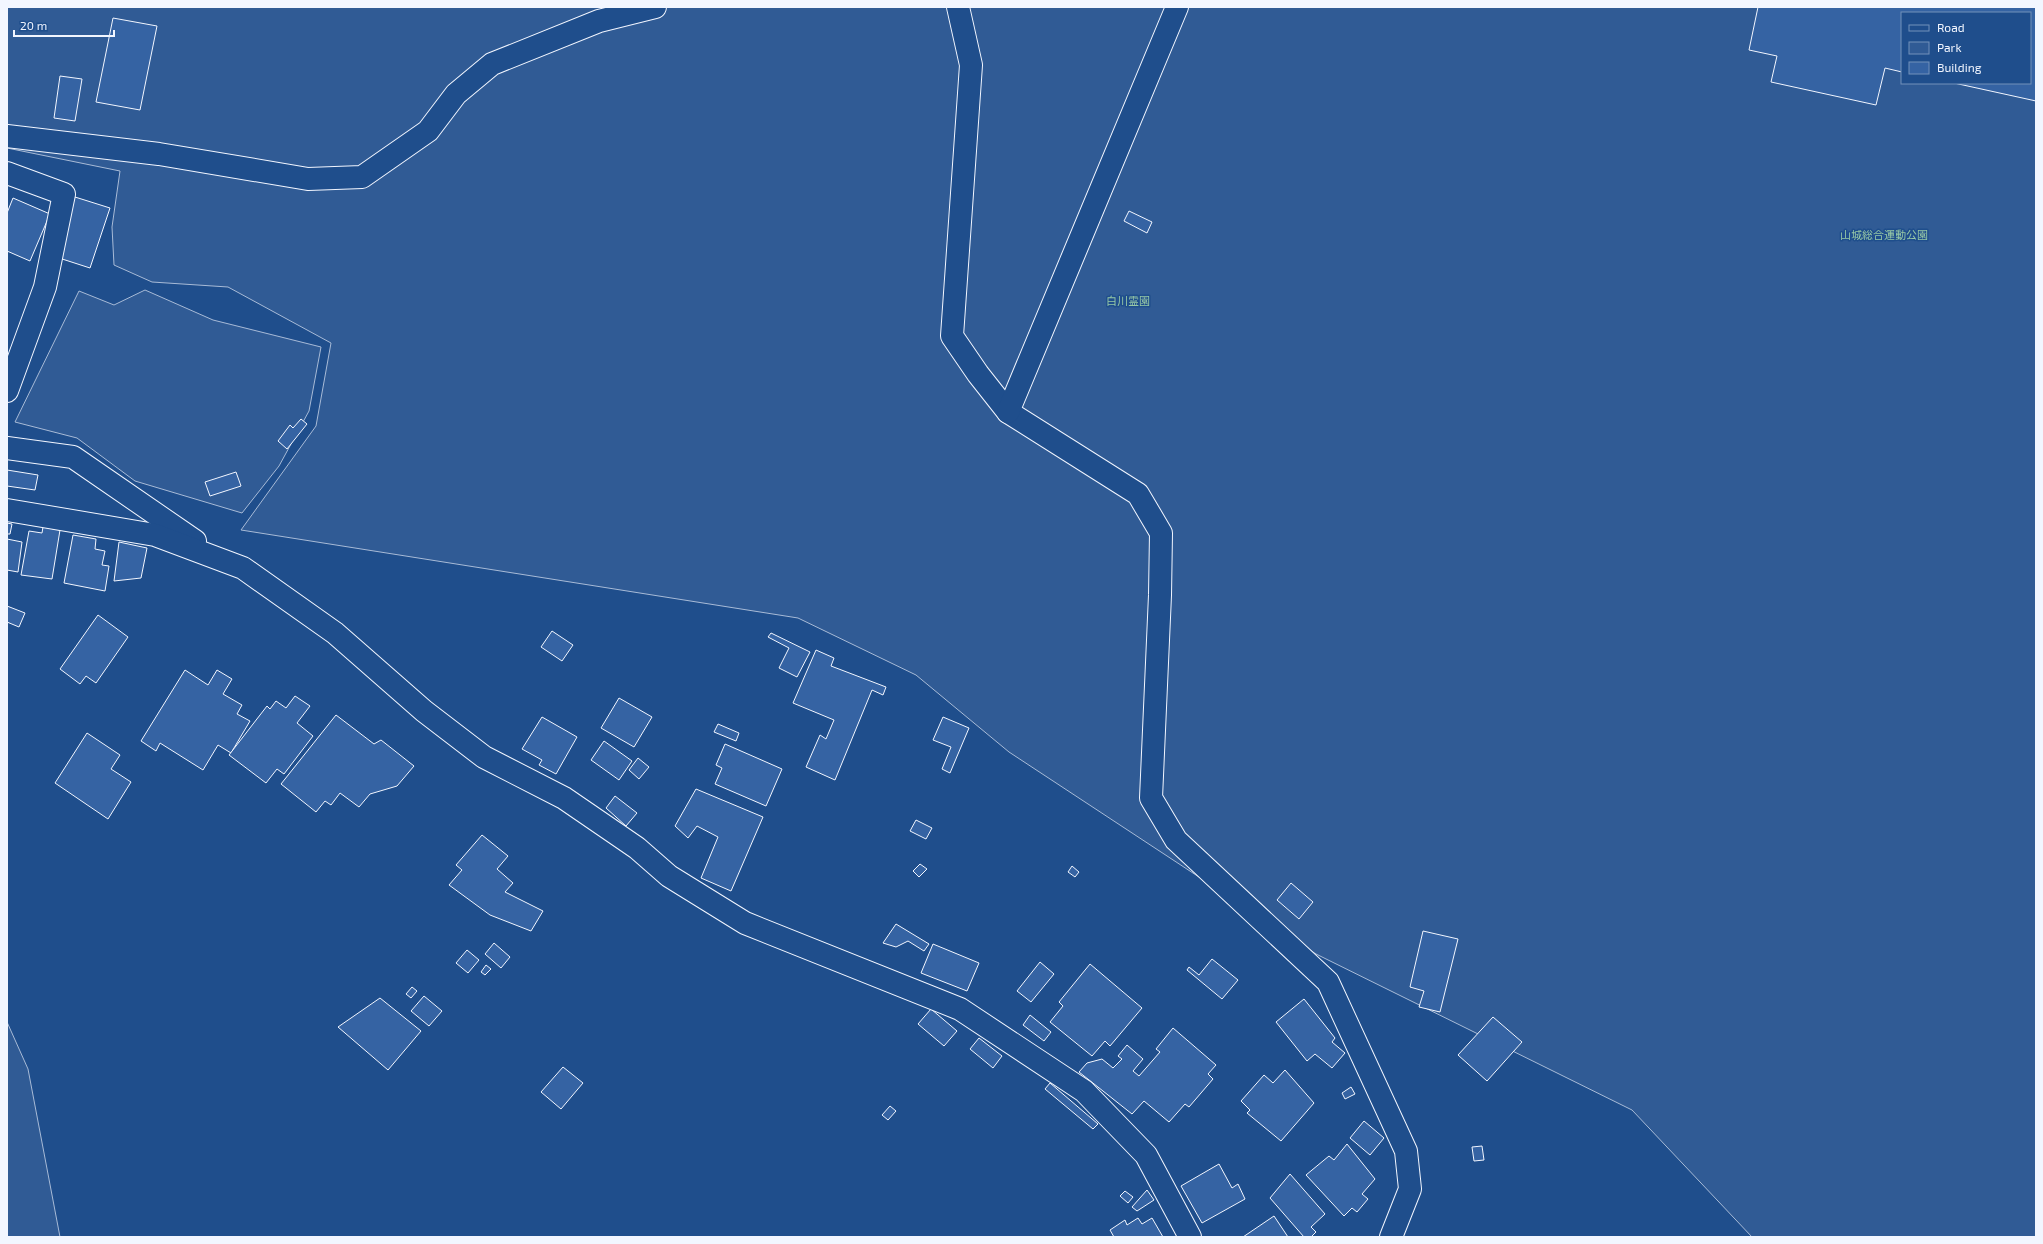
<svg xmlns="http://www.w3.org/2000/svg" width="2043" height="1244" font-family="'Exo 2','Noto Sans JP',sans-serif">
	<rect width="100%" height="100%" fill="#1f4e8c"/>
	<g fill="#305b95" stroke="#a8bbd7" fill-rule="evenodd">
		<path d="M7 7H2036V1237H1752L1632 1110 1316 954 1009 752 916 675 798 618 241 530 316 426 331 343 228 287 152 282 114 265 112 227 120 171 7 148ZM1902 13H2030V83H1902Z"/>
		<path d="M145 290 213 320 321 347 309 411 279 466 242 513 135 481 77 438 15 422 79 291 114 305Z"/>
		<path d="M7 1022 28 1069 60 1237H7Z"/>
	</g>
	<g fill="#3563a3" stroke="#f2f6ff">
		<path d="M1758 7H2036V101L1954 83H2030V13H1902V72L1885 68 1876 105 1771 82 1777 56 1749 50Z"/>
		<path d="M113 18 157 26 140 110 96 102Z"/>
		<path d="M60 76 82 79 75 121 54 118Z"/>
		<path d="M75 197 110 208 90 268 56 257Z"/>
		<path d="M13 198 50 214 30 261 7 251V213Z"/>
		<path d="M1129 211 1152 222 1147 233 1124 221Z"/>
		<path d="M301 419 307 424 287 449 278 441 290 425 293 428Z"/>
		<path d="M7 470 38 475 35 490 7 486Z"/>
		<path d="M236 472 241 486 210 496 205 482Z"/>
		<path d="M7 523 12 524 10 534H7Z"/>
		<path d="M43 527 60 530 52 579 21 575 29 531 42 533Z"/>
		<path d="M73 535 96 539 95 549 105 551 102 565 109 566 105 591 64 583Z"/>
		<path d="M7 539 22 542 18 572 7 570Z"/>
		<path d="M119 542 147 548 141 578 114 581Z"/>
		<path d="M7 606 25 613 19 627 7 622Z"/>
		<path d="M98 615 128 637 96 683 86 676 80 684 60 669Z"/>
		<path d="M552 631 573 645 562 661 541 647Z"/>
		<path d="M771 633 810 652 797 677 779 668 789 648 768 637Z"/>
		<path d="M816 650 834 658 831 666 886 687 883 695 872 690 835 780 806 767 820 735 826 739 834 720 793 703Z"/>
		<path d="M185 670 208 685 217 670 232 679 223 694 242 705 237 714 250 721 231 753 218 745 203 770 160 743 156 751 141 741Z"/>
		<path d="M295 696 310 706 297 723 313 736 284 774 277 769 266 783 229 755 267 706 270 709 276 701 286 708Z"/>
		<path d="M619 698 652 717 634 747 601 728Z"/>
		<path d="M336 715 374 744 381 740 414 766 397 786 370 794 359 807 340 793 331 805 325 801 316 812 281 784Z"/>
		<path d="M542 717 577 737 556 774 539 765 542 760 522 749Z"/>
		<path d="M943 717 969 728 950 773 942 769 951 747 933 740Z"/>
		<path d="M718 724 739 733 736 741 714 732Z"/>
		<path d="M87 733 120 755 111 769 131 782 108 819 55 783Z"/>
		<path d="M604 741 632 761 619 780 591 760Z"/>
		<path d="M725 744 782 769 766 806 715 784 722 768 716 765Z"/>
		<path d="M638 758 649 767 639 779 629 770Z"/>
		<path d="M696 789 763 817 731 891 701 878 718 837 697 826 688 838 675 826Z"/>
		<path d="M615 796 637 813 626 826 606 808Z"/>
		<path d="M916 820 932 828 926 839 910 831Z"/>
		<path d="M482 835 508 856 497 869 513 883 505 892 543 911 531 931 490 915 449 885 462 870 456 865Z"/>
		<path d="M920 864 927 869 919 877 913 871Z"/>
		<path d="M1072 866 1079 872 1075 877 1068 872Z"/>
		<path d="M1291 883 1313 902 1299 919 1277 900Z"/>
		<path d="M896 924 929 944 924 951 908 941 896 947 883 943Z"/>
		<path d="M1423 931 1458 939 1440 1012 1419 1007 1424 991 1410 987Z"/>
		<path d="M494 943 510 957 501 968 485 954Z"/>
		<path d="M933 944 979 963 967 991 921 973Z"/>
		<path d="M467 950 479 960 468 973 456 963Z"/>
		<path d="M1212 959 1238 980 1222 999 1187 970 1189 967 1199 975Z"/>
		<path d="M1040 962 1054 974 1031 1002 1017 991Z"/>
		<path d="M1090 964 1142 1008 1110 1046 1105 1041 1092 1056 1050 1022 1063 1006 1059 1002Z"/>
		<path d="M486 965 491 969 485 975 481 972Z"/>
		<path d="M412 987 417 991 411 998 406 994Z"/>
		<path d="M424 996 442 1011 429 1026 411 1011Z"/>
		<path d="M380 998 421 1031 388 1070 338 1027Z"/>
		<path d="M1304 999 1335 1038 1332 1042 1345 1053 1332 1068 1315 1054 1307 1061 1276 1022Z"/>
		<path d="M931 1009 957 1031 944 1046 918 1024Z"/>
		<path d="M1030 1015 1051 1032 1044 1041 1023 1025Z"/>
		<path d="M1493 1017 1522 1042 1487 1081 1458 1055Z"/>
		<path d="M1173 1028 1216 1065 1208 1074 1213 1079 1189 1107 1185 1104 1169 1122 1144 1101 1132 1114 1079 1072 1087 1063 1102 1059 1113 1068 1122 1059 1118 1056 1127 1045 1143 1059 1133 1071 1139 1076 1160 1052 1156 1049Z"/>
		<path d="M979 1038 1002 1056 993 1068 970 1049Z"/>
		<path d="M563 1067 583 1083 561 1109 541 1092Z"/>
		<path d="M1285 1070 1314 1103 1281 1141 1247 1113 1250 1110 1241 1101 1264 1075 1273 1083Z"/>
		<path d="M1050 1083 1098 1124 1093 1129 1045 1089Z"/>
		<path d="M1351 1087 1355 1094 1345 1099 1342 1093Z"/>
		<path d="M890 1106 896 1111 888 1120 882 1115Z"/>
		<path d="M1364 1121 1384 1138 1370 1155 1350 1138Z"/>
		<path d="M1347 1144 1375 1179 1362 1194 1368 1199 1357 1212 1352 1208 1344 1216 1306 1175 1329 1156 1334 1160Z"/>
		<path d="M1482 1146 1484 1160 1474 1161 1472 1147Z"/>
		<path d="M1219 1164 1232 1188 1238 1184 1245 1199 1202 1223 1181 1186Z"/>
		<path d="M1290 1174 1325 1214 1311 1227 1316 1232 1311 1237H1304L1270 1198Z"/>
		<path d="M1147 1190 1154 1200 1137 1211 1132 1207Z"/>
		<path d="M1125 1191 1133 1197 1128 1203 1120 1196Z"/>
		<path d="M1274 1216 1288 1237H1243Z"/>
		<path d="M1138 1218 1142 1224 1152 1218 1163 1237H1114L1110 1230 1125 1220 1127 1225Z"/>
	</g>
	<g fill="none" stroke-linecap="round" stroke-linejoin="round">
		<g stroke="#f2f6ff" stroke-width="24">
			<g id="minor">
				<path d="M958 7 971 65 952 336 978 374 1008 412 1138 494 1161 533 1160 595 1151 798 1176 840 1328 982 1406 1151 1410 1189 1391 1237"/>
				<path d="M7 136 159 154 308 179 362 177 428 131 456 94 492 64 599 21 655 7"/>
				<path d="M7 173 64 194 45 287 7 391"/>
				<path d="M1008 412 1177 7"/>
				<path d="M7 448 73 457 195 541"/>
				<path d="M7 510 155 535 243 568 335 633 424 711 484 757 564 798 637 848 669 876 745 923 960 1009 1084 1091 1146 1155 1190 1237"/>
			</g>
		</g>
		<use href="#minor" stroke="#1f4e8c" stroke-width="22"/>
	</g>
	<g text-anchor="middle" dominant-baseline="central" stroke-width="3" stroke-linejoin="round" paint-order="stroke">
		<g font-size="11" fill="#97c8a6" stroke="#1f4e8c">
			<text x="1884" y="234">山城総合運動公園</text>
			<text x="1128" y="300">白川霊園</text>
		</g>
	</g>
	<rect width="2043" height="1244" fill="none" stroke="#f2f6ff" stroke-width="16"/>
	<rect x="1901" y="12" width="130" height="72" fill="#1f4e8c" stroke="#7391ba"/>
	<rect x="1909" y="25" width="20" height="6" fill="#1f4e8c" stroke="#7391ba"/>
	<text x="1937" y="32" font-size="12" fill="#f2f6ff">Road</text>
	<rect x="1909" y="42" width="20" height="12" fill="#305b95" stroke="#7391ba"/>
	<text x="1937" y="52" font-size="12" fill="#f2f6ff">Park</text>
	<rect x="1909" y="62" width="20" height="12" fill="#3563a3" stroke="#7391ba"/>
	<text x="1937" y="72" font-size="12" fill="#f2f6ff">Building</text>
	<path d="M14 30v6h100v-6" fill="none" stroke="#f2f6ff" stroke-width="2"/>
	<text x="20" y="30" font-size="12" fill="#f2f6ff" stroke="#1f4e8c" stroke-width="3" paint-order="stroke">20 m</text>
</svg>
